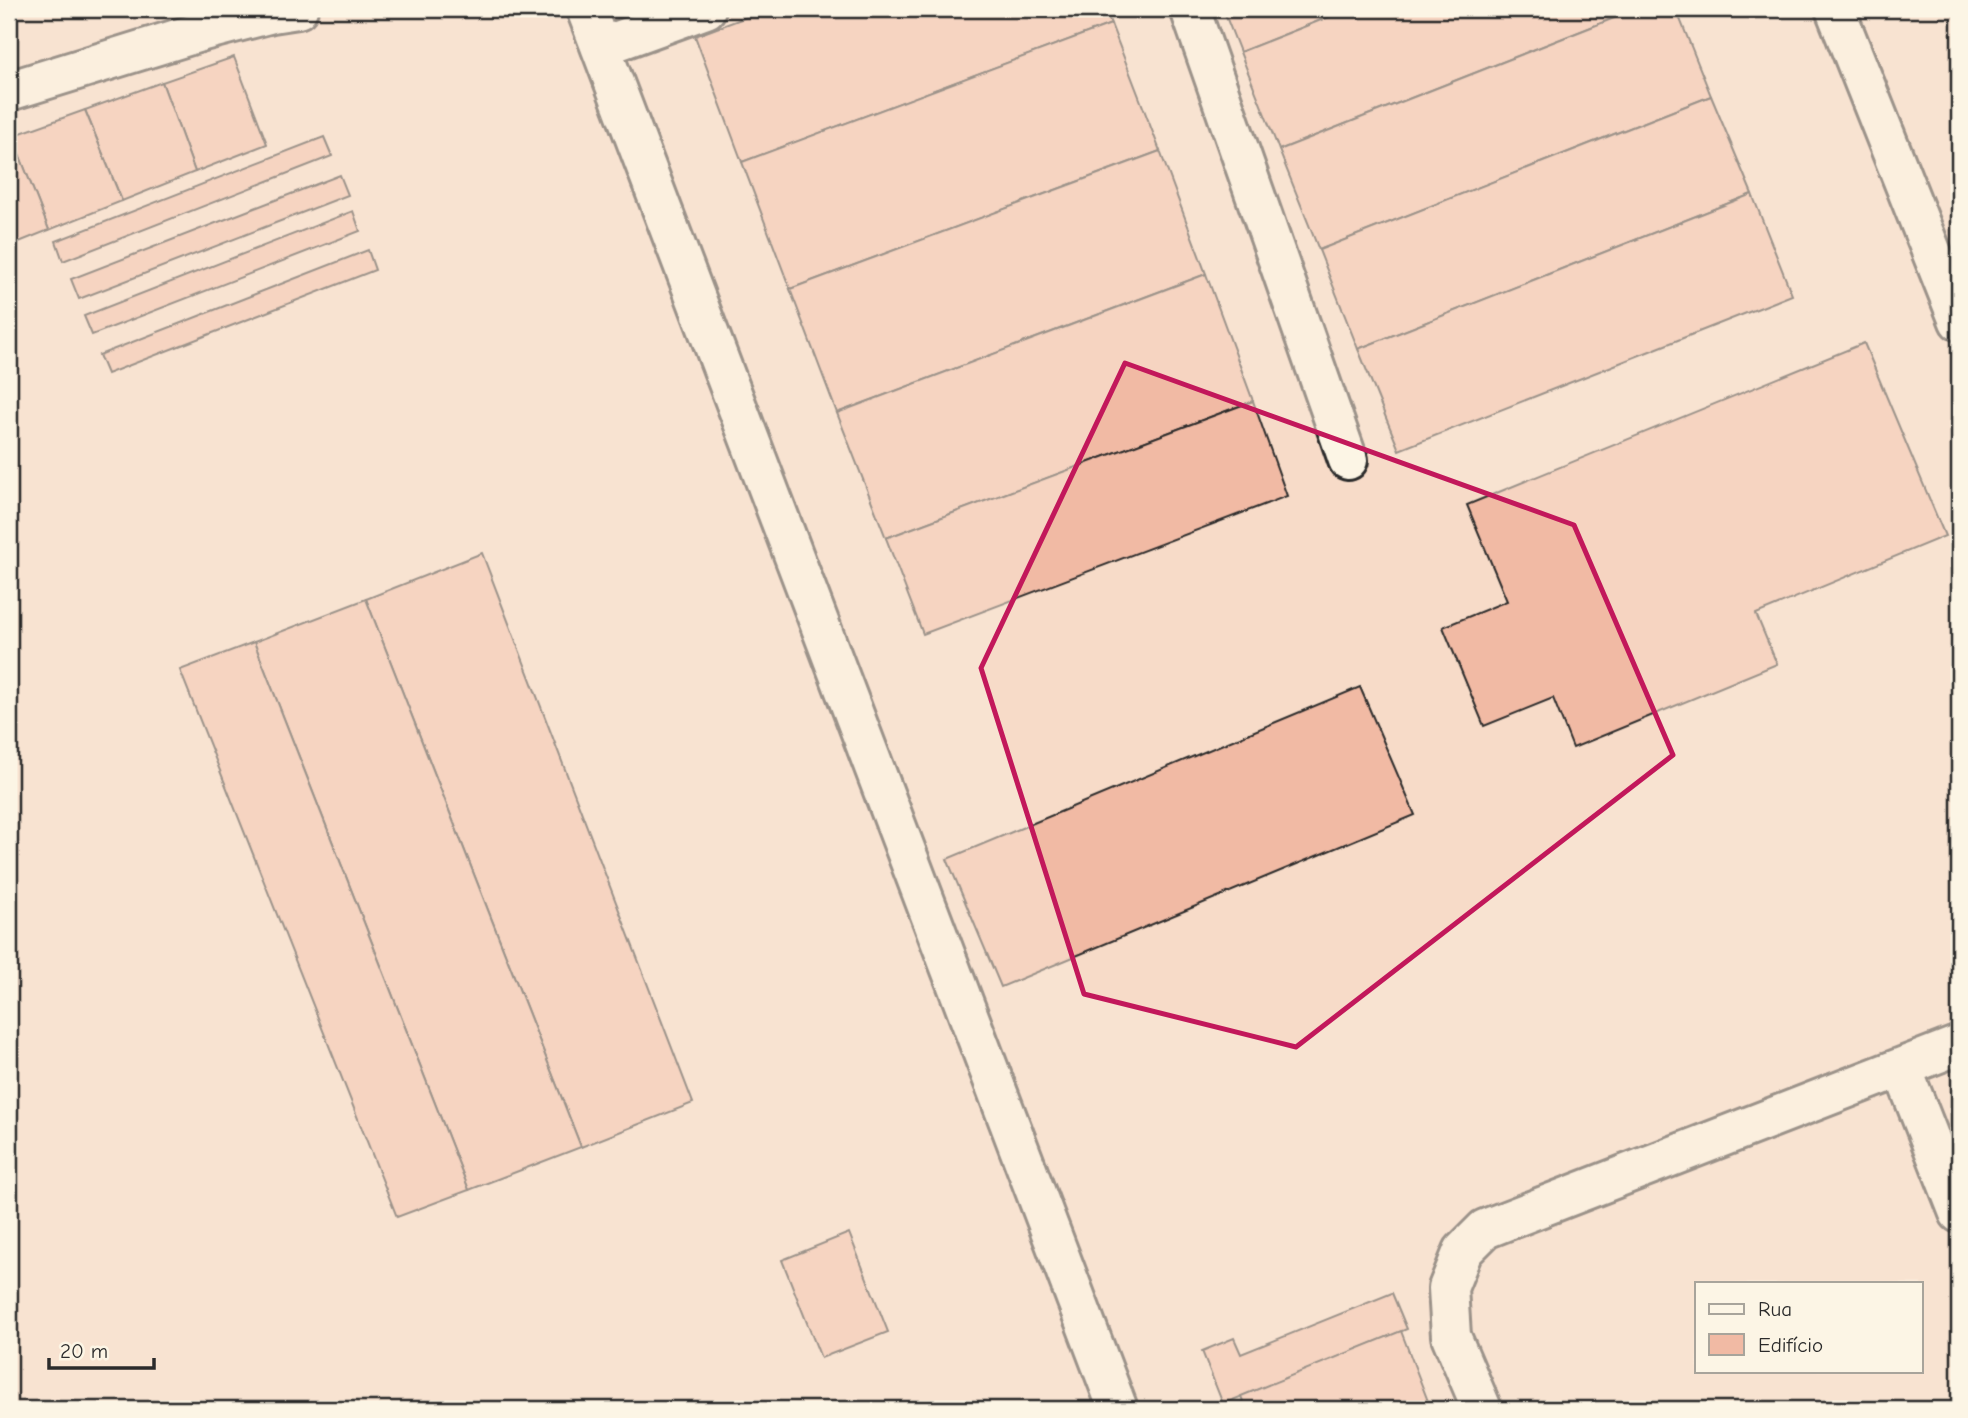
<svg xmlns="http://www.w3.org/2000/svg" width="1968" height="1418" font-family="'Comic Neue',sans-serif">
	<rect width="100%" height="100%" fill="#fae9d8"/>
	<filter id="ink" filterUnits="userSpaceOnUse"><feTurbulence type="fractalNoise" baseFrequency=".0143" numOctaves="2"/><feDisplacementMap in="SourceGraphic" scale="14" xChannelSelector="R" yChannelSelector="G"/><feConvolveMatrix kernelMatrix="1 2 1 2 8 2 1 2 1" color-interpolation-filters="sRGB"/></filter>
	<g filter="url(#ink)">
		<path fill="#f7dbc8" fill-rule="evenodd" d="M9 9H1959V1409H9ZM1697 1283H1921V1371H1697Z"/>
		<g fill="#f1baa4" stroke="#2b2b2b" stroke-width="2">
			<path d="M768 9H1105L1111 24 742 162 695 36Z"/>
			<path d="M1223 9H1349L1240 52Z"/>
			<path d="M1349 9H1637L1279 150 1240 52Z"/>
			<path d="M1637 9H1676L1711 96 1319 250 1279 150Z"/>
			<path d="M1111 24 1160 151 790 289 742 162Z"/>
			<path d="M234 57 267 144 195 172 162 82Z"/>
			<path d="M162 82 195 172 122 201 85 110Z"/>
			<path d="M1711 96 1752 194 1358 349 1319 250Z"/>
			<path d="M85 110 122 201 49 230 12 136Z"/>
			<path d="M12 136 49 230 9 246V138Z"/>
			<path d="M324 137 332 156 63 261 56 241Z"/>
			<path d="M1160 151 1206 274 837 413 790 289Z"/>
			<path d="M340 175 348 195 79 299 71 279Z"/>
			<path d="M1752 194 1792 295 1399 450 1358 349Z"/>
			<path d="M353 211 360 231 92 335 84 316Z"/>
			<path d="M368 250 375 270 107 374 99 355Z"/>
			<path d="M1206 274 1253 401 886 538 837 413Z"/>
			<path d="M1864 343 1945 536 1756 614 1777 664 1573 748 1553 698 1484 726 1443 627 1507 601 1467 505Z"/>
			<path d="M1253 401 1287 496 923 634 886 538Z"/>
			<path d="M482 553 693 1103 581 1147 366 599Z"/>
			<path d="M366 599 581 1147 469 1190 254 642Z"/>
			<path d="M254 642 469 1190 397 1217 180 670Z"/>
			<path d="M1360 687 1415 815 1001 987 947 859Z"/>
			<path d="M849 1233 888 1332 821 1358 782 1260Z"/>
			<path d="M1392 1293 1407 1329 1223 1404 1202 1351 1234 1338 1241 1354Z"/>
			<path d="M1401 1331 1431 1409H1246L1241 1396Z"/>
		</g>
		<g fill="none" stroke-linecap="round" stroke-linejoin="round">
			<g stroke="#2b2b2b" stroke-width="44">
				<g id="minor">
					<path d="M586 9 1118 1409"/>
					<path d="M1190 9 1348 460"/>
					<path d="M1835 9 1959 321"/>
					<path d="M601 47 706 9"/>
					<path d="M9 91 203 31 272 13 298 9"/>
					<path d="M1902 1068 1959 1213"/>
					<path d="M1482 1409 1451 1336 1448 1288 1463 1251 1485 1229 1959 1045"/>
				</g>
			</g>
			<use href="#minor" stroke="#fcf5e5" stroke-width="38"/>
		</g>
	</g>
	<path d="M0 0H1968V1418H0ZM1125 363 1574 525 1673 755 1296 1047 1084 994 981 668Z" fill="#fae9d8" fill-opacity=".55" fill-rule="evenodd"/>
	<path fill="none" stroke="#c2185b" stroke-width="5" stroke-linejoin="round" d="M1125 363 1574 525 1673 755 1296 1047 1084 994 981 668Z"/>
	<rect width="1968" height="1418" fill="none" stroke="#fcf5e5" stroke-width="35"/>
	<rect x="18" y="18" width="1933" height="1383" fill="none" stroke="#2b2b2b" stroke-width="2.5" filter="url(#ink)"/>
	<rect x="1695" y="1282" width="228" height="91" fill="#fcf5e5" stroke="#a8a49b" stroke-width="2"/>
	<rect x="1709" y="1304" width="35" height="10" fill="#fcf5e5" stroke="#a8a49b" stroke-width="2"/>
	<text x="1758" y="1316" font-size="21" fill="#2b2b2b">Rua</text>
	<rect x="1709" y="1334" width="35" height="21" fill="#f1baa4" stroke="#a8a49b" stroke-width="2"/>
	<text x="1758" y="1352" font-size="21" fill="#2b2b2b">Edifício</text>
	<path d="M49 1358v10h105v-10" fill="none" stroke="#2b2b2b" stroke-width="3.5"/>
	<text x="60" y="1358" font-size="21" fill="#2b2b2b" stroke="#fcf5e5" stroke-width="5" paint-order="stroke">20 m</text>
</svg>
